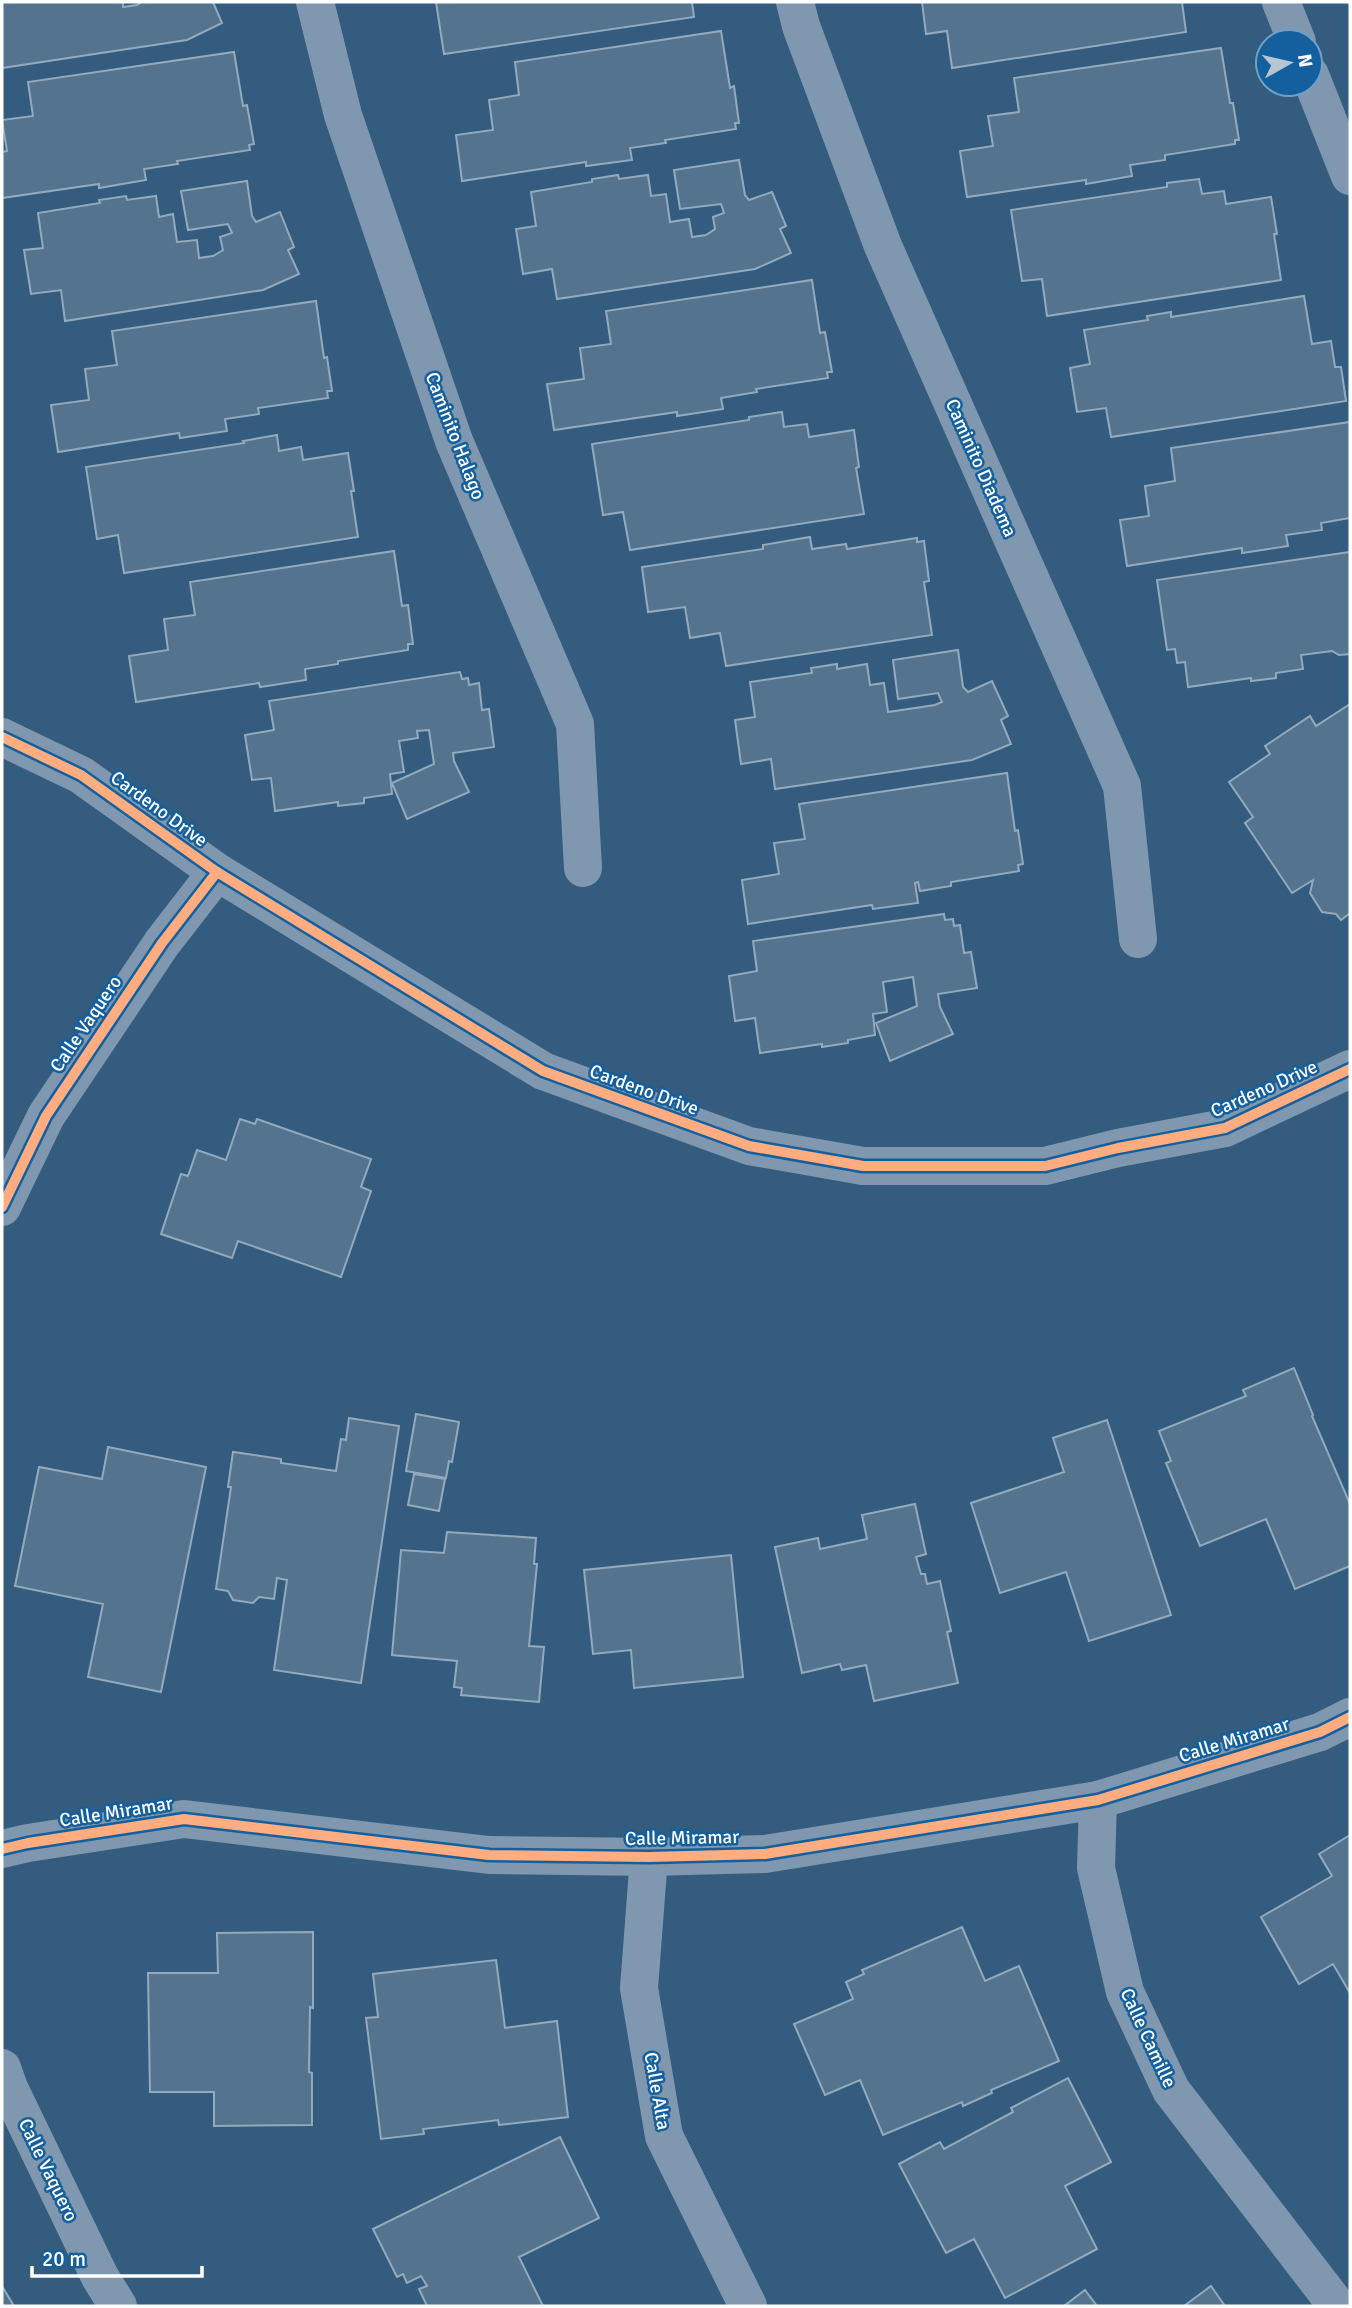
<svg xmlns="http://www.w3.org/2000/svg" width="1352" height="2308" font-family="Signika,sans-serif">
	<rect width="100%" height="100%" fill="#345c7e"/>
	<g fill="#53738e" stroke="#93aabd" stroke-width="2">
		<path d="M2 2H123V7L137 5 142 2H213L222 23 187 40 2 68Z"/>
		<path d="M436 2H692L694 17 444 54Z"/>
		<path d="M922 2H1182L1186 32 952 68 947 31 926 34Z"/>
		<path d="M721 31 730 88 734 86 739 123H735L736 129 665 140 666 143 630 148 632 160 586 166V162L462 181 456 135 493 130 489 100 519 95 515 62Z"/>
		<path d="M1221 48 1230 103H1233L1239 140H1235V144L1165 155V160L1130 165 1132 176 1086 184V180L967 197 960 151 993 146 988 116 1019 112 1014 78Z"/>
		<path d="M234 52 243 106 247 105 254 144 249 145 250 150 177 161 178 164 144 169 146 180 99 188V184L2 198V152L7 151 2 120 33 116 28 82Z"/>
		<path d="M739 160 745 195 749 200 772 192 786 226 780 229 791 253 755 269 557 299 552 269 523 274 516 229 536 226 531 192 592 182V179L618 175 619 179 648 175 651 196 666 194 670 222 689 219 692 237 706 235 715 229 713 217 724 213 721 204 680 209 674 170Z"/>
		<path d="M1199 179 1202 194 1224 191 1226 204 1271 197 1277 234H1274L1281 280 1047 316 1042 279 1022 281 1011 210 1167 187V183Z"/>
		<path d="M247 181 252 216 256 222 280 212 294 247 288 250 299 274 263 290 65 321 61 290 31 294 24 250 43 248 38 213 100 203 99 200 126 196 127 200 156 196 159 217 173 214 177 242 197 240 199 258 213 256 223 250 220 237 232 233 228 224 188 230 181 191Z"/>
		<path d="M812 280 820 333 825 332 832 372H827L828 378 756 389 757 392 721 398 723 409 677 416V412L554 430 547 384 584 379 580 348 611 344 606 311Z"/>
		<path d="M1304 296 1312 344 1331 341 1335 367H1341L1346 401 1111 437 1106 408 1077 412 1070 368 1090 364 1084 330 1148 320 1147 316 1171 312V317Z"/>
		<path d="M316 301 324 358 327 357 332 391H327L328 398 258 408 259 414 225 419 227 431 180 438 179 433 58 452 51 405 89 400 85 369 117 365 112 331Z"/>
		<path d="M782 412 784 427 807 424 809 437 854 430 859 467 856 468 864 514 630 550 623 512 603 515 592 444 749 420V417Z"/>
		<path d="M1350 422V518L1321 523 1322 530 1286 535 1288 546 1242 553V548L1127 566 1120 520 1149 516 1145 486 1175 481 1171 448Z"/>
		<path d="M277 435 279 451 301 447 303 460 348 453 354 491H351L358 537 124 573 118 535 97 539 86 467 244 443 243 441Z"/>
		<path d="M810 537 812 549 846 544 847 549 917 538V542L924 541 929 581 924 582 932 635 726 666 720 633 690 638 685 607 648 612 642 567 763 549V545Z"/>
		<path d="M394 551 402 606 408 605 413 644H408V650L338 661V664L305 669 306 680 260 687 259 683 136 702 129 656 168 650 164 619 195 615 190 582Z"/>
		<path d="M1350 552V654L1339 655 1332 651 1301 655 1303 669 1276 673V678L1251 681V678L1188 687 1185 662 1177 663 1175 649 1167 650 1157 580Z"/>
		<path d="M958 650 963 687 968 692 992 681 1008 716 1001 720 1011 744 972 760 775 789 771 759 741 764 735 720 755 717 750 682 812 673 811 668 837 664V669L867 664 870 685 884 683 888 712 935 705 942 702 938 693 898 699 893 660Z"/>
		<path d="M460 672 462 679 468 678 469 685 479 683 482 710 489 709 494 747 453 753 454 761 469 792 407 819 392 783 434 764 429 730 417 731 418 738 399 741 404 772 390 774 392 794 364 798V803L338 806V802L275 811 271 778 252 780 245 735 274 730 269 701Z"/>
		<path d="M1350 704V913L1341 920 1336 914 1322 912 1310 893 1313 880 1292 893 1245 823 1253 817 1229 782 1270 754 1265 746 1310 716 1316 726Z"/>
		<path d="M1007 773 1015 831 1018 830 1023 864 1018 865 1019 871 951 882V886L920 891 918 882 915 883 918 903 873 909 872 905 748 924 742 880 779 874 774 843 805 839 799 804Z"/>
		<path d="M944 914 945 920 953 919 954 926 960 925 964 953 971 952 977 988 938 994 940 1007 953 1034 890 1061 876 1023 917 1006 913 977 883 982 887 1012 873 1014 875 1035 848 1040V1043L822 1047V1044L760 1053 755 1018 735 1021 729 976 757 971 753 941Z"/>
		<path d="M240 1119 255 1124 257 1119 371 1159 361 1187 371 1191 341 1277 238 1241 232 1258 161 1234 181 1174 188 1176 197 1150 226 1160Z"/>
		<path d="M1294 1368 1313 1415 1312 1416 1350 1504V1566L1295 1589 1266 1519 1200 1546 1166 1463 1171 1461 1159 1431 1246 1396 1243 1390Z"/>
		<path d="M416 1414 459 1422 452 1462 449 1461 446 1478 406 1471Z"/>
		<path d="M349 1418 399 1426 361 1683 274 1670 287 1580 277 1578 274 1599 259 1597 253 1603 233 1600 228 1591 216 1589 231 1487H228L233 1452 281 1459V1463L336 1471 341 1439 346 1440Z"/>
		<path d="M1107 1420 1171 1615 1089 1641 1066 1572 1000 1593 971 1503 1064 1472 1053 1438Z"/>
		<path d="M108 1447 206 1467 161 1692 88 1677 103 1604 15 1586 39 1467 102 1479Z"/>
		<path d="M414 1474 445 1479 439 1511 408 1505Z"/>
		<path d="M915 1504 926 1554 916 1557 921 1574H925L927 1584 940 1581 951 1631 947 1632 958 1683 874 1701 866 1665 842 1670 840 1664 802 1673 775 1547 818 1538 820 1549 867 1539 862 1515Z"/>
		<path d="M447 1532 536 1538 534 1564H537L529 1646 544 1647 539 1702 461 1695 462 1688 454 1687 457 1661 392 1655 401 1550 444 1553Z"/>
		<path d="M731 1555 743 1677 634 1688 631 1650 593 1654 584 1570Z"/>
		<path d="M1350 1835V1993L1333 1964 1299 1984 1261 1917 1332 1876 1319 1854Z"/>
		<path d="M962 1927 985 1981 1019 1966 1059 2061 991 2090 992 2093 963 2106 962 2102 883 2135 860 2080 825 2095 794 2024 853 1999 846 1982 864 1974 862 1970Z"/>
		<path d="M313 1932V2008L310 2007 309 2072 312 2073V2125L214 2126V2092H150L148 1973H218L217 1933Z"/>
		<path d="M496 1960 505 2028 557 2021 568 2117 499 2125 498 2120 423 2129 424 2134 381 2139 366 2018 378 2017 373 1974Z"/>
		<path d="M1068 2078 1111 2162 1065 2186 1097 2249 1005 2298 974 2239 946 2253 899 2164 940 2142 944 2149 1013 2112 1011 2108Z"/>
		<path d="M560 2137 599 2218 519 2257 543 2306H427L419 2289 427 2286 421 2276 407 2283 403 2274 397 2277 373 2229Z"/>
		<path d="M2 2286 14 2306H2Z"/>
		<path d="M1211 2286 1225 2306H1184Z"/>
		<path d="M1085 2290 1097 2306H1064Z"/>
	</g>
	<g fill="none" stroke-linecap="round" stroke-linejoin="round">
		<g stroke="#7f98af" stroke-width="38">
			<path d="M315 2 343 115 454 441 575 724 583 868"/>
			<path d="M795 2 801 26 883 246 1122 786 1138 939"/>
			<path d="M1281 2 1297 42"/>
			<path d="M1310 75 1350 176"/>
			<path d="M2 1207 46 1116 162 943 217 872"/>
			<path d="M1098 1800 1096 1868 1125 1992 1171 2090 1337 2306"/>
			<path d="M2 1849 28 1843 184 1819 489 1855 649 1857 765 1854 1098 1800 1320 1732 1350 1717"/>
			<path d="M649 1857 639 1988 664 2136 748 2306"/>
			<path d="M2 2068 9 2088 100 2277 118 2306"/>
		</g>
		<path stroke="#7f98af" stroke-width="38" d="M2 737 81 775 217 872 543 1071 749 1146 863 1166H1045L1118 1148 1225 1128 1350 1069"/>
		<g stroke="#14609e" stroke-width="15">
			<g id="cycleway">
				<path d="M2 737 81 775 217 872 543 1071 749 1146 863 1166H1045L1118 1148 1225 1128 1350 1069"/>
				<path d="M2 1207 46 1116 162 943 217 872"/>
				<path d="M2 1849 28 1843 184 1819 489 1855 649 1857 765 1854 1098 1800 1320 1732 1350 1717"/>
			</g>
		</g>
		<use href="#cycleway" stroke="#ffac80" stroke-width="10"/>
	</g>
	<g text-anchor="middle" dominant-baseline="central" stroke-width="5" stroke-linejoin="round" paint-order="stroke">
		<g font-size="19" fill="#fff" stroke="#14609e">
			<text transform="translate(455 436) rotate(69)">Caminito Halago</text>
			<text transform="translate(981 468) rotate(66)">Caminito Diadema</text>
			<text transform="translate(159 809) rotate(36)">Cardeno Drive</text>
			<text transform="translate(86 1024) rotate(-56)">Calle Vaquero</text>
			<text transform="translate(1264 1089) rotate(-24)">Cardeno Drive</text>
			<text transform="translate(644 1090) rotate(20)">Cardeno Drive</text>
			<text transform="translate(1234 1740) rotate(-17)">Calle Miramar</text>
			<text transform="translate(116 1812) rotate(-9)">Calle Miramar</text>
			<text transform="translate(682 1838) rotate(-1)">Calle Miramar</text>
			<text transform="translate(1148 2038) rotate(65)">Calle Camille</text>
			<text transform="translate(657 2091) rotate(80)">Calle Alta</text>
			<text transform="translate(48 2170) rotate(64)">Calle Vaquero</text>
		</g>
	</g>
	<rect width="1352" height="2308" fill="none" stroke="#ffffff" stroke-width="7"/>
	<g transform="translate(1289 63) rotate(82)"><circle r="33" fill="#14609e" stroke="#72a0c5" stroke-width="2"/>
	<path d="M0-5L12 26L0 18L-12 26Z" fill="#b8c6d2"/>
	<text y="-10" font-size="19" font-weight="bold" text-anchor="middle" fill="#ffffff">N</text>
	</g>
	<path d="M32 2266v10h170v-10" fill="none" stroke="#ffffff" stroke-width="3.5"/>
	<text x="42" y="2266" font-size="21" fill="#ffffff" stroke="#14609e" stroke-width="5" paint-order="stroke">20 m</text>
</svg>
